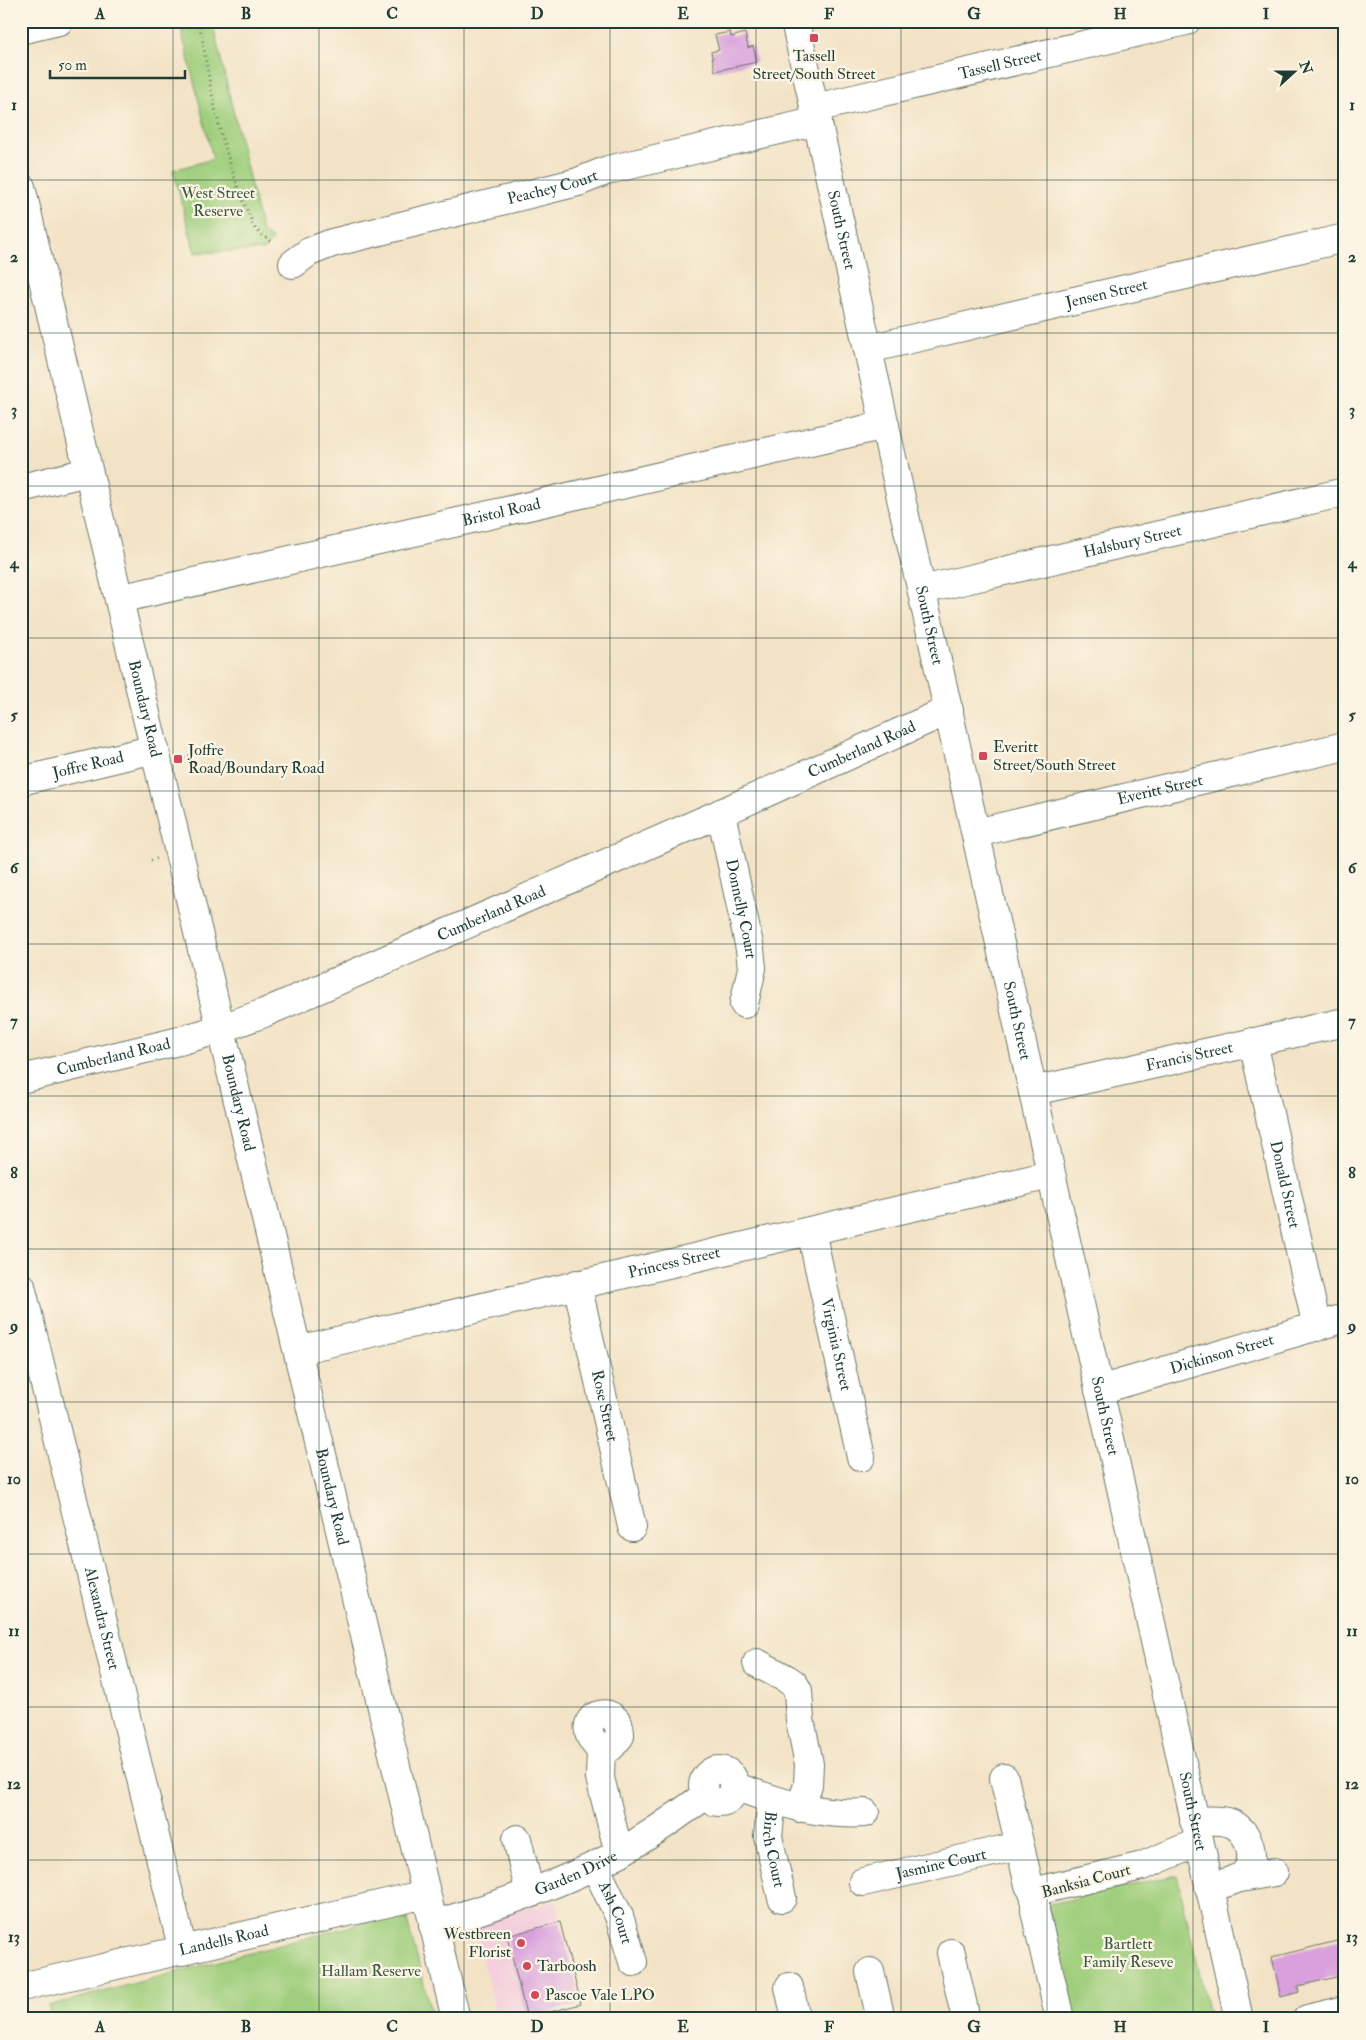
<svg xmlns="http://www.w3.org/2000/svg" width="1366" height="2040" font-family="'IM FELL Double Pica',serif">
	<rect width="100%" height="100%" fill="#fcf5e5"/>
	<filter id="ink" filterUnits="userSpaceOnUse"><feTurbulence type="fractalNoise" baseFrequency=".02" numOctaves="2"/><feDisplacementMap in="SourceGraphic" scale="10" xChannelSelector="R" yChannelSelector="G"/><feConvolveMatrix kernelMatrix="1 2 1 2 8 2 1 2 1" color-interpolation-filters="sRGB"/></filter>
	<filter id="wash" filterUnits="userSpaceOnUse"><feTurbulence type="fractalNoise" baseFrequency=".0096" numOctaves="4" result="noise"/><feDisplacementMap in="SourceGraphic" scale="20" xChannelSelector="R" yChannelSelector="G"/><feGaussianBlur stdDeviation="1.12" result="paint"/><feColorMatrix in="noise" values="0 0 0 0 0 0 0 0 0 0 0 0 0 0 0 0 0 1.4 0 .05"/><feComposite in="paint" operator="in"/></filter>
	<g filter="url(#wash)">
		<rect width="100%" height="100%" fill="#f3e3c6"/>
		<path fill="#f4cfdd" d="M555 1901 581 2004 527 2018 496 2015 473 1921Z"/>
		<g fill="#9fce7c" stroke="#5f8658">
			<path d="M197 21H212L262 232 273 240 264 250 195 253 173 170 213 159 180 25Z"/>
			<path d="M1177 1875 1210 2019H1072L1048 1908 1050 1904Z"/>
			<path d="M405 1912 433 2019H51L48 2006Z"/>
		</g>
		<g id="blocks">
			<g fill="#d9a0dd">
				<path d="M730 32 731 37 745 33 748 48 753 46 757 62 715 71 711 52 719 50 715 35Z"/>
				<path d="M560 1922 581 2004 527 2018 507 1936Z"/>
				<path d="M1345 1939V1975L1298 1986 1299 1992 1281 1997 1272 1957Z"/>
			</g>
		</g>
	</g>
	<g filter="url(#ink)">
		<use href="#blocks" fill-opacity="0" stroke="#697767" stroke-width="1"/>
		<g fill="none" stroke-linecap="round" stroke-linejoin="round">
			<g stroke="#697767" stroke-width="30">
				<g id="minor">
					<path id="s1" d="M795 21 1239 2019"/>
					<path d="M21 30 59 21"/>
					<path id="s2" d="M815 108 1186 21"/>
					<path id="s3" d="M293 264 309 252 332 243 578 182 608 170 818 121"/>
					<path id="s4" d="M868 349 1345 238"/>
					<path d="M21 488 88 472"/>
					<path id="s5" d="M922 590 1345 492"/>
					<path id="s6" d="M119 599 885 425"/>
					<path id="s7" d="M21 781 155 749"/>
					<path id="s8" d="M721 813 750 949 752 968 744 1004"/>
					<path id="s9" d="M976 833 1345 746"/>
					<path id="s10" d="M220 1029 264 1013 721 813 949 710"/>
					<path id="s11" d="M1253 1042 1317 1327"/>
					<path id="s12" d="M1033 1091 1345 1022"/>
					<path id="s13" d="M811 1231 861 1457"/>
					<path id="s14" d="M577 1284 632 1527"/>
					<path id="s15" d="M21 1286 183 1951"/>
					<path id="s16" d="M298 1350 1050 1175"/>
					<path id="s17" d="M1099 1390 1345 1318"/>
					<path d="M757 1663 787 1679 794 1684 798 1691 800 1720 809 1764 808 1785 800 1808"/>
					<path d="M601 1750 611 1747 620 1736C621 1697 564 1716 601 1750L600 1778 619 1853"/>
					<circle cx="719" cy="1786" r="16"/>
					<path d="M1004 1778 1029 1885 1035 1895"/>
					<path d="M734 1786C777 1802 819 1816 865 1813"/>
					<path id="s18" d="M772 1800 768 1836 782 1898"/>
					<path d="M1194 1821C1206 1821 1219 1819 1230 1823 1249 1829 1259 1861 1243 1875 1234 1882 1220 1884 1209 1887"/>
					<path d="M517 1839 530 1894"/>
					<path id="s19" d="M595 1866 619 1916 633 1962"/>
					<path d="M1235 1879 1274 1872"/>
					<path id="s20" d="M863 1882 1019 1846"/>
					<path id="s21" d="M433 1925C488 1908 542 1891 594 1866 634 1847 670 1821 706 1795"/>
					<path d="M951 1953 966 2019"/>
					<path d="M870 1972 881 2019"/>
					<path id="s22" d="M21 1987 426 1894"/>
					<path d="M789 1987 796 2019"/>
					<path d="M1060 2019 1035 1911V1895L1041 1890 1142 1866 1199 1842"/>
					<path d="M1307 2019 1345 2010"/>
				</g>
			</g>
			<g stroke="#697767" stroke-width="30">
				<g id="major">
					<path id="s23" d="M21 187 456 2019"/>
					<path id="s24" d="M21 1079 179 1041 220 1029"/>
				</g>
			</g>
			<g stroke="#697767" stroke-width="3" stroke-dasharray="1 4" stroke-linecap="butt">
				<path d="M199 21 211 90 222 138 238 188 255 229 272 242"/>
				<path d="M179 759 193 755"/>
				<path d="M151 860 159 858"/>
			</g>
			<use href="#minor" stroke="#fff" stroke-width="28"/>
			<use href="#major" stroke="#fff" stroke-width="28"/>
		</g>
	</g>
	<path fill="none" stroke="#1f3d34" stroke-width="1" stroke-opacity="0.55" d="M173 21V2019M319 21V2019M464 21V2019M610 21V2019M756 21V2019M901 21V2019M1047 21V2019M1193 21V2019M21 180H1345M21 333H1345M21 486H1345M21 638H1345M21 791H1345M21 944H1345M21 1096H1345M21 1249H1345M21 1402H1345M21 1554H1345M21 1707H1345M21 1860H1345"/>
	<g fill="#d1495b" stroke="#fcf5e5" stroke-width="2">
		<rect x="809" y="33" width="10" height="10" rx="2.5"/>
		<rect x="978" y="751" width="10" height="10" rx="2.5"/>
		<rect x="173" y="754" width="10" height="10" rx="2.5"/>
		<circle cx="521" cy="1943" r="5"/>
		<circle cx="527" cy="1966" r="5"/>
		<circle cx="535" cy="1995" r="5"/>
	</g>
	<g text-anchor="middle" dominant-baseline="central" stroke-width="4.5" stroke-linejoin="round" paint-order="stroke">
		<g font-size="16" fill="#1f3d34" stroke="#fcf5e5" text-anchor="start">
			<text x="814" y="56" text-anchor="middle">Tassell<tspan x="814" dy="18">Street/South Street</tspan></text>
			<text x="993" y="747">Everitt<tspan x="993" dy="18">Street/South Street</tspan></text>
			<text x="188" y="750">Joffre<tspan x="188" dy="18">Road/Boundary Road</tspan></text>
			<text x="511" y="1934" text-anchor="end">Westbreen<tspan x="511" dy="18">Florist</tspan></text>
			<text x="537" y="1966">Tarboosh</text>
			<text x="545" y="1995">Pascoe Vale LPO</text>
		</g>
		<g font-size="16" fill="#1f3d34" stroke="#fcf5e5">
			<text stroke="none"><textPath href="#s2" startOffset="190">Tassell Street</textPath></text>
			<text stroke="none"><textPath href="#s3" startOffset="272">Peachey Court</textPath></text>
			<text stroke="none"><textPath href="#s1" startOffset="214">South Street</textPath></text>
			<text stroke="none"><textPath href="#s4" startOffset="245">Jensen Street</textPath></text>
			<text stroke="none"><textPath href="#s6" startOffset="392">Bristol Road</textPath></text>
			<text stroke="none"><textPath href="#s5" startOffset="216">Halsbury Street</textPath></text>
			<text stroke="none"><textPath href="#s1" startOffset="619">South Street</textPath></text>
			<text stroke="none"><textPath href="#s23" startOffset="536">Boundary Road</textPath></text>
			<text stroke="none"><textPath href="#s10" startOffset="700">Cumberland Road</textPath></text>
			<text stroke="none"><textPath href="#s7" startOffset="69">Joffre Road</textPath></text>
			<text stroke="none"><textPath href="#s9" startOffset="189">Everitt Street</textPath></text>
			<text stroke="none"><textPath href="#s8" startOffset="98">Donnelly Court</textPath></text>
			<text stroke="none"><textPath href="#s10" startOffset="295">Cumberland Road</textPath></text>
			<text stroke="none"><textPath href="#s1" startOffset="1024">South Street</textPath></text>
			<text stroke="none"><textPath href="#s12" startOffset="160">Francis Street</textPath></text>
			<text stroke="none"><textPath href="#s24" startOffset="95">Cumberland Road</textPath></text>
			<text stroke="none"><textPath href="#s23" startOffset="941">Boundary Road</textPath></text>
			<text stroke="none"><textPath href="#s11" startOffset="146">Donald Street</textPath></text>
			<text stroke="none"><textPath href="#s16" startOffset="386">Princess Street</textPath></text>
			<text stroke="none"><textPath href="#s13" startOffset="116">Virginia Street</textPath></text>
			<text stroke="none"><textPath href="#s17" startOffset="128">Dickinson Street</textPath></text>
			<text stroke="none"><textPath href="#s14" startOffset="125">Rose Street</textPath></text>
			<text stroke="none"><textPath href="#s1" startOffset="1429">South Street</textPath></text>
			<text stroke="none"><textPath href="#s23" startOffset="1346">Boundary Road</textPath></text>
			<text stroke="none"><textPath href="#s15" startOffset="342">Alexandra Street</textPath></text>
			<text stroke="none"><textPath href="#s1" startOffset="1834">South Street</textPath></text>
			<text stroke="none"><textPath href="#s18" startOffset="50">Birch Court</textPath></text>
			<text stroke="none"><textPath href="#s20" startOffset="80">Jasmine Court</textPath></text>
			<text stroke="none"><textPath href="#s21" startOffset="152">Garden Drive</textPath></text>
			<text transform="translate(1086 1881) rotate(-15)">Banksia Court</text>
			<text stroke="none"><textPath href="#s19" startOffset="51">Ash Court</textPath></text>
			<text stroke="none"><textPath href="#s22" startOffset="208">Landells Road</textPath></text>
		</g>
		<g font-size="16" fill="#395a42" stroke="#fcf5e5">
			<text x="218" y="193">West Street<tspan x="218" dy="18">Reserve</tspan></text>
			<text x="1128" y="1944">Bartlett<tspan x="1128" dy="18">Family Reseve</tspan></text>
			<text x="371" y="1971">Hallam Reserve</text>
		</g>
	</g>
	<rect width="1366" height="2040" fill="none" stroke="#fcf5e5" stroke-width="55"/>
	<g transform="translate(1294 72) rotate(69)" stroke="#fcf5e5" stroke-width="4" paint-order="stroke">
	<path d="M0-4L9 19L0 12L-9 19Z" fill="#1f3d34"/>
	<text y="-8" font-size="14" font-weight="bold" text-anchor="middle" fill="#1f3d34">N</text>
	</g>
	<path d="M50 70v8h135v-8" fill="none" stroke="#1f3d34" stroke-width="2.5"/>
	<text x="58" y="70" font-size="15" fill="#1f3d34" stroke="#fcf5e5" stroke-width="4" paint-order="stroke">50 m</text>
	<rect x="28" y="28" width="1310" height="1984" fill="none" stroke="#1f3d34" stroke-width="2"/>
	<g font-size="16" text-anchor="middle" font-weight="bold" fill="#1f3d34">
		<text x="100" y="19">A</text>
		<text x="246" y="19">B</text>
		<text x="392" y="19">C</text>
		<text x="537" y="19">D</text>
		<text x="683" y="19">E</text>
		<text x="829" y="19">F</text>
		<text x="974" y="19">G</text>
		<text x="1120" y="19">H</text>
		<text x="1266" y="19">I</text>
		<text x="14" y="110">1</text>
		<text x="1352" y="110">1</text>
		<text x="14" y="262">2</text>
		<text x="1352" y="262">2</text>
		<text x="14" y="415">3</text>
		<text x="1352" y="415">3</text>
		<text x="14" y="568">4</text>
		<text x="1352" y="568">4</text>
		<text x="14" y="720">5</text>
		<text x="1352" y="720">5</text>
		<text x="14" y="873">6</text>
		<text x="1352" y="873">6</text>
		<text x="14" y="1026">7</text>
		<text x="1352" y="1026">7</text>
		<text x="14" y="1178">8</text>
		<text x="1352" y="1178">8</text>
		<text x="14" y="1331">9</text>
		<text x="1352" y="1331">9</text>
		<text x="14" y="1484">10</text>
		<text x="1352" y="1484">10</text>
		<text x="14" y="1636">11</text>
		<text x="1352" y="1636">11</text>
		<text x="14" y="1789">12</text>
		<text x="1352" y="1789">12</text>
		<text x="14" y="1942">13</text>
		<text x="1352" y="1942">13</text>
		<text x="100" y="2032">A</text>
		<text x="246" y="2032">B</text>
		<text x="392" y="2032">C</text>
		<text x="537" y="2032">D</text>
		<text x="683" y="2032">E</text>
		<text x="829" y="2032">F</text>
		<text x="974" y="2032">G</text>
		<text x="1120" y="2032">H</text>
		<text x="1266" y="2032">I</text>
	</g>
</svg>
